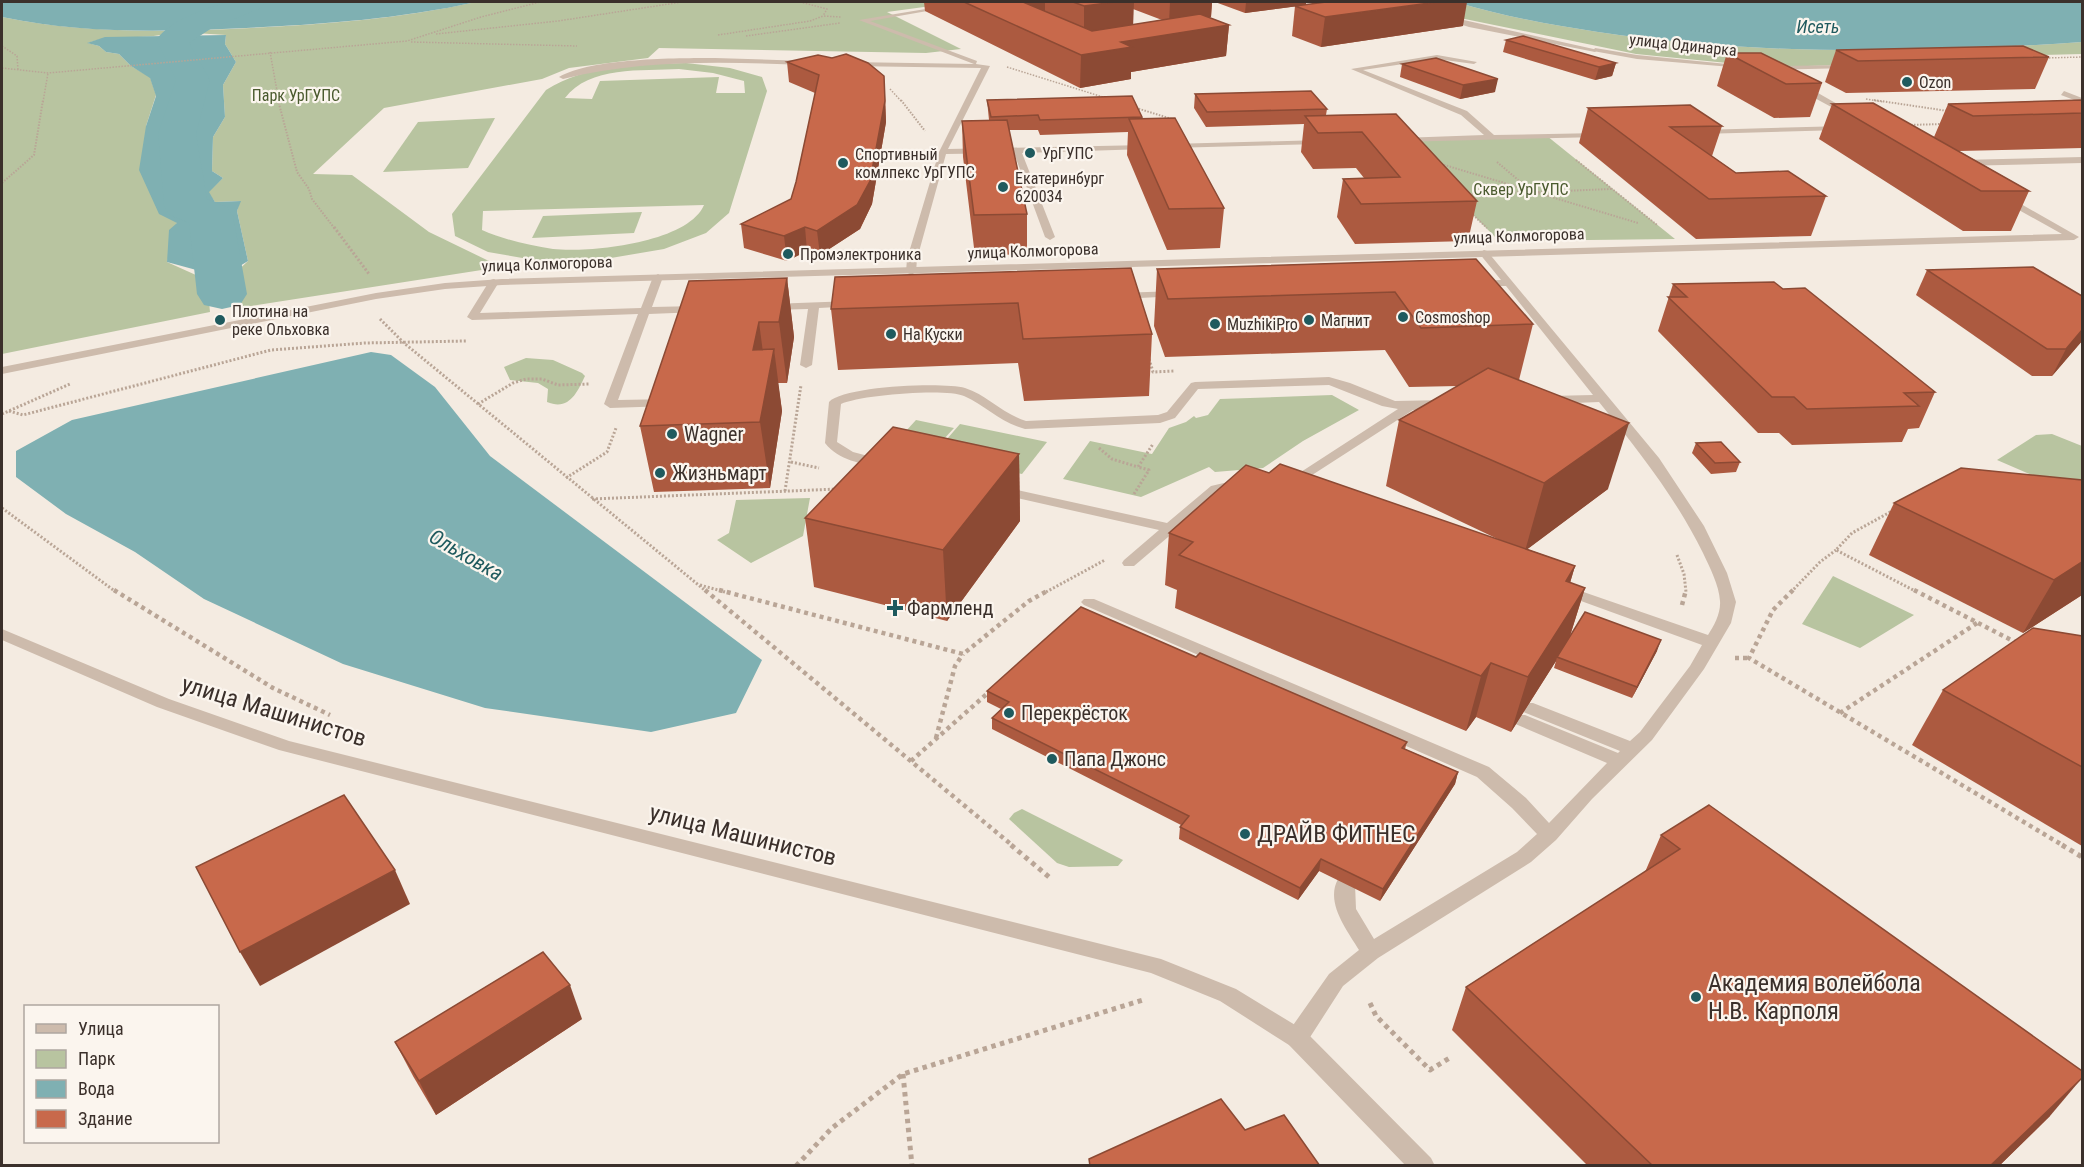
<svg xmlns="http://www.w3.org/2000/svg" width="2084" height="1167" font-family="'Roboto Condensed',sans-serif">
	<rect width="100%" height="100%" fill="#f4ebe1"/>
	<g fill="#b8c4a0" fill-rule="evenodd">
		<path d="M476 2H961L887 12 961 49 926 53 659 48 648 58 569 68 542 79 384 108 313 174 352 175 429 232 491 262 488 269 238 308 232 276 248 261 237 211 240 201 215 202 208 192 223 178 212 171 213 137 225 117 223 85 236 62 225 44 226 35 194 33 204 30C298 26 384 22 476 2Z"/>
		<path d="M1456 2C1502 16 1551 25 1598 32 1758 56 1921 53 2082 42V54L1957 57 1966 62 1768 67 1636 54 1460 18Z"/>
		<path d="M2 17C59 29 117 31 175 31 147 42 116 32 88 43L99 46 106 52 119 54 131 66 150 77 156 95 146 126 177 223 167 262 207 280 210 312 2 354Z"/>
		<path d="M686 63 730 68 762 77 767 91 729 213 706 233 664 249 605 259 534 260 488 252 455 236 452 214 546 90C587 64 638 64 686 63ZM679 69 713 73 744 81 745 93H716L719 77 600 81 592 99 565 98C589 66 642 71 679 69ZM704 205C688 243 589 253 553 249 528 245 505 240 482 230L483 211Z"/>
		<path d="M495 118 468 168 383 172 418 122Z"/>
		<path d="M1547 136 1675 239 1499 241 1399 140Z"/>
		<path d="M642 212 634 233 532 238 543 216Z"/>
		<path d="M526 358 553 360 582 373 585 376C577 393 569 411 547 402L548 389 538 383 510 380 504 367Z"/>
		<path d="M1332 395 1359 410 1303 441 1263 468 1215 472 1209 467 1141 497 1063 479 1090 441 1152 454 1169 428 1186 422 1194 416 1196 418 1208 415 1220 399Z"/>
		<path d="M916 420 954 428 933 451 895 443Z"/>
		<path d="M960 424 1047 442 1022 474 933 455Z"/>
		<path d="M2052 434 2082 446V497L1997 460 2036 435Z"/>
		<path d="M810 498 803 536 751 563 717 540 729 533 736 500Z"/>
		<path d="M1833 576 1914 615 1860 648 1802 624Z"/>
		<path d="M1022 809 1123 860 1118 866 1069 867 1057 863 1009 819 1014 813Z"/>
	</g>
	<g fill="#7fb0b2">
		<path d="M2 2H476C400 19 324 24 246 28 164 32 82 34 2 17Z"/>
		<path d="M1456 2H2082V42C1921 53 1758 56 1598 32 1551 25 1502 16 1456 2Z"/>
		<path d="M226 35 225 44 236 62 223 85 225 117 213 137 212 171 223 178 209 192 215 202 241 201 237 211 248 261 222 277 167 262 169 230 177 223 159 214 139 170 146 126 156 96 150 78 131 66 119 54 106 52 99 46 87 43 105 37Z"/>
		<path d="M371 352 391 355 435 387 490 456 762 660 736 713 651 732 485 708 343 664 204 599 135 552 66 514 16 477V451L72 420Z"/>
	</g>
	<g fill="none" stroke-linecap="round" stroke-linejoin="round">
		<path fill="#7fb0b2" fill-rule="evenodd" d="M226 2H265L261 8 212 28 189 43 210 80 196 134 207 199 227 207 233 216 247 294 240 305 222 309 204 305 197 294 189 223 170 215 164 206 158 134 176 80 156 40C171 19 204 10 226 2Z"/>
		<g stroke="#b9a596" stroke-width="1.5" stroke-dasharray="1.5 1.5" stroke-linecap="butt">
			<path d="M800 2 827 9 823 16"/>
			<path d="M436 34 558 21 682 2"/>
			<path d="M718 35 810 21 823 16 841 17"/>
			<path d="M746 36 840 23"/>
			<path d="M411 42 577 46"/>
			<path d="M2 46 17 56 18 70"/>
			<path d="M270 52 279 102"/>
			<path d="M2046 58 2082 57"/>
			<path d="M1007 67 1106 98"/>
			<path d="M2 68 48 73 407 41 481 17 540 2"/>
			<path d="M890 89 902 102"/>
			<path d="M1866 99 1884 102"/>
			<path d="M43 102 48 73"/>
		</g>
		<g stroke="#b9a596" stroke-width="2" stroke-dasharray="1.5 1.5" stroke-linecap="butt">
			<path d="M278 100 297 172 309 189 312 199 335 229"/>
			<path d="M901 100 925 131"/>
			<path d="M1874 100 1948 111"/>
			<path d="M1133 107 1172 119"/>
			<path d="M1908 125 1942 124"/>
			<path d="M1576 160 1657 225"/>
			<path d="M1497 162 1530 190"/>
			<path d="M1441 164 1638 223"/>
			<path d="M2 183 34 155 43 100"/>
			<path d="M1538 192 1611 189"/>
			<path d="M1466 194 1527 192"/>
			<path d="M1471 213 1487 228"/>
		</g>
		<g stroke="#b9a596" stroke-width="3" stroke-dasharray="2 2" stroke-linecap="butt">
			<path d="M334 227 369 274"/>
			<path d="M380 319 404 343 707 592"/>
			<path d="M1149 359 1153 372 1174 371"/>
			<path d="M478 404 513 383 526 379H542L558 385 590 384"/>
			<path d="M9 411 23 415 271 350 365 343 466 341"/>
			<path d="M2 414 70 384"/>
			<path d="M1099 448 1112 459 1138 467"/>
			<path d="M791 462 819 468"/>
			<path d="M566 478 607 452 616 428"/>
			<path d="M785 491 801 385"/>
			<path d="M1134 494 1149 470 1138 467 1153 444"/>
			<path d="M592 499 839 489"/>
			<path d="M2 508 116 592"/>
			<path d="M1894 510 1852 533 1836 550 1917 592"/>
			<path d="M1677 555 1684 574 1686 592"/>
			<path d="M700 585 725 592"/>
			<path d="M1046 592 1105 560"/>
			<path d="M1791 592 1820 562 1836 550"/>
		</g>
		<g stroke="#b9a596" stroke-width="4.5" stroke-dasharray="4 4" stroke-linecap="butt">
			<path d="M114 590 273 688 330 715"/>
			<path d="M705 590 1013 846"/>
			<path d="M719 590 963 654 1029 601 1049 590"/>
			<path d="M1793 590 1773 610 1749 658 2064 846"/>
			<path d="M1914 590 2017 643"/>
			<path d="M1682 605 1686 590"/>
			<path d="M1735 658H1749"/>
			<path d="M1840 713 1977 623"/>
			<path d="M936 738 955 666 963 654"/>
			<path d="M911 761 989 692"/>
		</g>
		<g stroke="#b9a596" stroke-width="5" stroke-dasharray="4.5 4.5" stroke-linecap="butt">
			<path d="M1011 845 1049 877"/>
			<path d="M2062 845 2082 857"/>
			<path d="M1370 1003 1376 1016 1430 1070 1451 1057"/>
			<path d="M903 1074 912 1166"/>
			<path d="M796 1166 832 1128 903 1074 1146 999"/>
		</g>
		<g fill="#cdbbac" fill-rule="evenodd">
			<path d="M968 2H979L870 21 977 61 976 64 990 66 948 149 1146 145 1150 147 1146 149 1022 153 1055 237 1050 240 1045 237 1014 153 946 154 917 259 916 272 911 275 906 272 907 259 939 152 981 68 849 66 846 64 849 62 974 64 859 20Z"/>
			<path d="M1446 16 1598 50 1595 52 1469 27 1444 19Z"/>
			<path d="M1437 55 1477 62 1474 64 1437 59 1363 70 1467 111 1494 135 1599 133 1603 135 1599 137 1398 142V138H1401L1484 135 1461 115 1351 69Z"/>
			<path d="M715 58 807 61 810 63 807 65C724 62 644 59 563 79L559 77C591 58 677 58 715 58Z"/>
			<path d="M1851 65 1849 68 1771 70 1767 68 1771 66Z"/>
			<path d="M2064 91 2082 98V103L2061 95Z"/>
			<path d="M1845 126V130H1842L1701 134 1697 132 1701 130Z"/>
			<path d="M1323 140V144H1320L1170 148 1166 146 1170 144Z"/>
			<path d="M2082 157V163L1960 166 1956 163 1960 160Z"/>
			<path d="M1484 250 1487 251 1659 458 1704 526 1727 573 1736 602 1731 623 1704 669 1652 740 1592 799 1556 840 1531 862 1378 958 1343 986 1305 1045 1297 1048 1289 1045 1286 1038 1289 1031 1329 974 1359 950C1347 930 1325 903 1338 879L1345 876 1352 879 1355 884 1356 909 1374 939 1517 852 1537 834 1512 808 1477 777 1084 605 1081 602 1084 599H1094L1489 767 1526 798 1549 823 1607 763 1513 723 1510 719 1513 715H1525L1618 753 1620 751 1521 711 1519 707 1521 703H1533L1630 741 1640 732 1690 666 1702 645 1559 593 1556 590 1559 587H1569L1708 635C1714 626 1721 613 1720 601 1719 585 1710 568 1703 553 1676 498 1638 450 1599 402L1549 404 1543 400 1549 396 1593 395 1506 286H1475L1474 284 1479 281 1501 280 1479 253Z"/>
			<path d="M658 274 663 277 652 307 699 306 704 309 699 312 649 314 618 400 673 399V405L669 406 610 408 604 404 638 314 472 320 467 317 490 280 494 279 499 282 480 313 641 308 653 277Z"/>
			<path d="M1176 291 1180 292V296L1119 299 1114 296 1119 293Z"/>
			<path d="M852 301 857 304 856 306 819 308 812 365 806 368 800 365 808 309 771 310 766 307 771 304Z"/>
			<path d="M1329 377 1350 383 1395 401 1447 400 1453 404 1447 408 1413 410 1292 488 1287 487 1285 484 1287 481 1398 409 1382 406 1329 385 1198 389 1175 418 1160 423 1025 429C1001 423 986 406 964 396 946 388 860 395 841 404L837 442 853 452 887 461 889 464 887 467 882 468C861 463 839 461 825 443L829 402C844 386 943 382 965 388 987 395 1003 414 1026 421L1158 415 1167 412 1191 383 1195 382Z"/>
			<path d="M1241 479 1246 480 1248 483 1246 486 1221 492 1134 566H1124L1122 563 1124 560 1159 530 999 494 992 490 999 486 1167 523 1211 486Z"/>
		</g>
		<g fill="#cdbbac" fill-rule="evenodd">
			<path d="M1595 48 1637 55 1747 66 1743 68 1637 59 1593 51Z"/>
			<path d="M1798 85H1804L1853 113 1846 115 1798 89Z"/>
			<path d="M2001 196H2007L2079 237 2074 240 502 285 445 289 376 299 2 374V367L376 293 445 283 502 279 2062 234 2001 200Z"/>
		</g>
		<path fill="#cdbbac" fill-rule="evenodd" d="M2 629 169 699 289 741 1161 959 1236 989 1305 1031 1431 1158 1435 1166H1406L1289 1045 1220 1001 1151 973 279 750 157 707 2 640Z"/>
	</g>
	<g fill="#ac5a40" fill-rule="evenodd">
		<path d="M924 2H1212L1211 17H1208L1229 25 1226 56 1131 72V79L1080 88 925 11ZM1133 9 1162 20 1133 25Z"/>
		<path d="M1215 2H1306V5L1245 13Z"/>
		<path d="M1295 6 1463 26 1321 47 1292 36Z"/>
		<path d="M1506 40 1616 63 1612 76 1595 80 1503 52Z"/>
		<path d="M1836 50 2049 57 2035 89 1846 93 1825 82Z"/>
		<path d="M1727 53 1822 83 1810 117 1774 118 1717 86Z"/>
		<path d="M787 62 885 95 886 122 872 204 860 229 820 255 807 251 787 261 744 248 741 224 791 199 796 182 815 93 789 82Z"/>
		<path d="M1402 64 1495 92 1460 99 1400 77Z"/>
		<path d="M1195 94 1327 109 1326 115 1396 114 1477 201 1468 241 1355 244 1337 217 1343 179 1364 178 1356 168 1313 169 1301 152 1304 124 1206 127 1194 108Z"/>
		<path d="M987 100 1142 117V119L1224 208 1220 248 1167 250 1127 155 1128 132 1040 135 1038 130H1009L1027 214V254L975 256 963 157 962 121 989 120Z"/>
		<path d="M2082 100V148L1959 151 2029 191 2011 231H1963L1819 139 1832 104 1934 137 1948 104Z"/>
		<path d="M1588 108 1722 126 1712 156 1736 173 1826 196 1811 236 1696 239 1579 143Z"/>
		<path d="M1476 259 1533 324 1519 380 1608 489 1527 549 1575 566 1570 583 1585 588 1570 636 1657 651 1632 698 1554 668 1556 661 1511 732 1476 717 1466 731 1175 608 1177 590 1165 585 1169 533 1269 473 1504 542 1386 486 1399 420 1458 386 1409 387 1385 350 1165 357 1154 326 1157 269Z"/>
		<path d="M1131 268 1152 334 1149 396 1024 401 1018 363 838 370 831 309Z"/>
		<path d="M1927 270 2082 341 2052 376H2032L1916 295Z"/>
		<path d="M787 278 794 337 787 383H778L782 411 770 488 654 492 640 426Z"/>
		<path d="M1673 284 1783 289 1935 392 1919 428 1908 429 1902 442 1792 445 1779 433H1758L1658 331Z"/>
		<path d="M1696 443 1740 462 1736 472 1711 474 1692 453Z"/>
		<path d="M1019 454 1020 521 947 621 814 587 805 518Z"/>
		<path d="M2082 480V595L2023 633 1869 555 1894 503Z"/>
		<path d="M2082 636V846L1912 745 1943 690Z"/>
		<path d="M1196 657 1407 742 1405 749 1458 772 1455 784 1380 901 1319 871 1298 900 1179 839 1180 827 1181 825 992 729V718L1001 709 987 702V691Z"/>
		<path d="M1661 835 2050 1116 1999 1166H1588L1452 1030 1466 987 1645 872Z"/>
		<path d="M582 1019 436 1115 413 1076 395 1042Z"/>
	</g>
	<g fill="#8c4a34">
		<path d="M995 2H1045V11Z"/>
		<path d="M1115 2H1134L1133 28 1084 35V6Z"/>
		<path d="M1170 2H1212L1211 17 1169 23Z"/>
		<path d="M1246 2H1306V5L1245 13Z"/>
		<path d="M1437 2H1467L1463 26 1321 47 1325 17Z"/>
		<path d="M1229 25 1226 56 1131 72V79L1080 88 1081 55 1121 42Z"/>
		<path d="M1616 63 1612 76 1595 80 1599 67Z"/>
		<path d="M884 76 886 122 872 204 860 229 820 255 817 231Z"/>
		<path d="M1498 79 1495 92 1460 99 1463 85Z"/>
		<path d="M805 227 807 251 787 261 784 236Z"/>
		<path d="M787 278 794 337 787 383 779 322Z"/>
		<path d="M759 322 767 383 774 349 782 411 770 488 760 422 753 350Z"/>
		<path d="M2082 330V341L2052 376 2066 349Z"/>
		<path d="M1629 423 1608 489 1525 551 1544 483Z"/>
		<path d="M1019 454 1020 521 947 621 943 550Z"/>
		<path d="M2082 562V595L2023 633 2054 580Z"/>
		<path d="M1575 566 1559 619 1566 581Z"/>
		<path d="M1585 588 1568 642 1557 657 1556 661 1511 732 1528 677Z"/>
		<path d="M1661 640 1657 651 1632 698 1637 687Z"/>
		<path d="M1491 663 1476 717 1466 731 1481 676Z"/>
		<path d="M1458 772 1455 784 1380 901 1383 889Z"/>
		<path d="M1321 859 1319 871 1298 900 1300 888Z"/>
		<path d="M395 870 410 904 260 986 240 952Z"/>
		<path d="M570 985 582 1019 436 1115 419 1081Z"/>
		<path d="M2082 1078 2050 1116 1999 1166H1990Z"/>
	</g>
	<g fill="#c8694b" stroke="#8c4a34" stroke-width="1.5">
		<path d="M964 2H1023L1092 31 1200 14 1229 25 1121 42 1132 47 1081 55Z"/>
		<path d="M1073 2H1115L1084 6Z"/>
		<path d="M1326 2H1437L1325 17 1295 6Z"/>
		<path d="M1523 36 1616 63 1599 67 1506 40Z"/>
		<path d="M2023 46 2049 57 1858 61 1836 50Z"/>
		<path d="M1727 53H1761L1822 83 1786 84Z"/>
		<path d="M846 54 868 63 884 76 885 101 870 181 857 205 817 231 805 227 784 236 741 224 791 199 796 182 819 75 787 62 818 55 832 58Z"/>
		<path d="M1436 58 1498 79 1463 85 1402 64Z"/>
		<path d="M1311 91 1327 109 1207 112 1195 94Z"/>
		<path d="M1132 96 1142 117 1040 120 1038 115 991 117 987 100Z"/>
		<path d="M2082 100V113L1973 116 1948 104Z"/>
		<path d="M1873 103 2029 191H1981L1832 104Z"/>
		<path d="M1690 105 1722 126 1670 127 1736 173 1788 171 1826 196 1709 199 1588 108Z"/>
		<path d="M1396 114 1477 201 1361 204 1343 179 1400 177 1362 132 1318 133 1305 116Z"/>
		<path d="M1175 118 1224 208 1169 209 1129 119Z"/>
		<path d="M1007 120 1027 214 974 215 962 121Z"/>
		<path d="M1476 259 1533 324 1421 328 1395 292 1168 299 1157 269Z"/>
		<path d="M2033 267 2082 296V330L2066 349H2047L1927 270Z"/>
		<path d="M1131 268 1152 334 1023 339 1018 303 831 309 835 277Z"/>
		<path d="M787 278 779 322H759L753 350 774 349 760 422 640 426 689 281Z"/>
		<path d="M1774 282 1783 289 1805 288 1935 392 1904 393 1919 406 1807 409 1794 397H1772L1668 297H1687L1673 284Z"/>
		<path d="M1488 368 1629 423 1544 483 1399 420Z"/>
		<path d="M893 427 1019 454 943 550 805 518Z"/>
		<path d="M1721 442 1740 462 1715 463 1696 443Z"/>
		<path d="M1280 464 1575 566 1566 581 1585 588 1528 677 1491 663 1481 676 1179 555 1193 542 1169 533 1246 465 1269 473Z"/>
		<path d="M1961 468 2082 480V562L2054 580 1894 503Z"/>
		<path d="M1081 607 1196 657 1200 653 1407 742 1402 748 1458 772 1383 889 1321 859 1300 888 1180 827 1189 816 992 718 1009 702 987 691Z"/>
		<path d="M1585 612 1661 640 1637 687 1557 657Z"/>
		<path d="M2033 628 2082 636V767L1943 690Z"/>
		<path d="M344 795 395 870 240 952 196 867Z"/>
		<path d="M1709 805 2082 1071V1078L1990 1166H1653L1466 987 1680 849 1661 835Z"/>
		<path d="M543 952 570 985 419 1081 395 1042Z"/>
		<path d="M1221 1099 1245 1130 1284 1115 1320 1166H1090L1089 1159Z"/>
	</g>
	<g fill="#1f5a5e" stroke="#fbf5ee" stroke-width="2">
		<circle cx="1907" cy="82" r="6"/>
		<circle cx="1030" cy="153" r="6"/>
		<circle cx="843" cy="163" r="6"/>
		<circle cx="1003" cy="187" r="6"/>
		<circle cx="788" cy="254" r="6"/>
		<circle cx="1403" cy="317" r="6"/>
		<circle cx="220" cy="320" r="6"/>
		<circle cx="1309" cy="320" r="6"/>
		<circle cx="1215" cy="324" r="6"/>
		<circle cx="891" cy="334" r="6"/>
		<circle cx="672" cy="434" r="6"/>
		<circle cx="660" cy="473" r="6"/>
		<path d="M892 599h6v6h6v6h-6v6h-6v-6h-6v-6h6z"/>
		<circle cx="1009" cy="713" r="6"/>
		<circle cx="1052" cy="759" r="6"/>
		<circle cx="1245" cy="834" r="6"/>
		<circle cx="1696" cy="997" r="6"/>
	</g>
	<g text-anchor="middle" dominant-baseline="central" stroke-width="4.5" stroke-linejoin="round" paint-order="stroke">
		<g font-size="16" fill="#3b302b" stroke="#fbf5ee">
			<text transform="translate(1683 45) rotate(6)">улица Одинарка</text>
			<text transform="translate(1519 236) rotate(-2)">улица Колмогорова</text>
			<text transform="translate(1033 251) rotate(-2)">улица Колмогорова</text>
			<text transform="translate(547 264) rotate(-2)">улица Колмогорова</text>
		</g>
		<g font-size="16" fill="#3b302b" stroke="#fbf5ee" text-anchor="start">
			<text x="1919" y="82">Ozon</text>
			<text x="1042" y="153">УрГУПС</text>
			<text x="855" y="154">Спортивный<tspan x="855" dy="18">комлпекс УрГУПС</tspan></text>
			<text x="1015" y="178">Екатеринбург<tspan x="1015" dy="18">620034</tspan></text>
			<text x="800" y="254">Промэлектроника</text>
			<text x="232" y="311">Плотина на<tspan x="232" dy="18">реке Ольховка</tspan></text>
			<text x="1415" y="317">Cosmoshop</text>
			<text x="1321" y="320">Магнит</text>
			<text x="1227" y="324">MuzhikiPro</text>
			<text x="903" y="334">На Куски</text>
		</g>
		<g font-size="16" fill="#4a5a2e" stroke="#fbf5ee">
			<text x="296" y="95">Парк УрГУПС</text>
			<text x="1521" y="189">Сквер УрГУПС</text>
		</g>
		<g font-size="18" font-style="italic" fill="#1f5a5e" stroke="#fbf5ee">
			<text x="1818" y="26">Исеть</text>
		</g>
		<g font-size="20" fill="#3b302b" stroke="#fbf5ee" text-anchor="start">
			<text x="684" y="434">Wagner</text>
			<text x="672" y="473">Жизньмарт</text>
			<text x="907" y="608">Фармленд</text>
			<text x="1021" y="713">Перекрёсток</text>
			<text x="1064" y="759">Папа Джонс</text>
		</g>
		<g font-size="21" font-style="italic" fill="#1f5a5e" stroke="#fbf5ee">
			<text transform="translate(466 555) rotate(30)">Ольховка</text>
		</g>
		<g font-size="24" fill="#3b302b" stroke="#fbf5ee">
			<text transform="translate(274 711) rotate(17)">улица Машинистов</text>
			<text transform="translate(743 835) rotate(14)">улица Машинистов</text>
		</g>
		<g font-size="24" fill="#3b302b" stroke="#fbf5ee" text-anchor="start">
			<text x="1257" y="834">ДРАЙВ ФИТНЕС</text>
			<text x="1708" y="983">Академия волейбола<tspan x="1708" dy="28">Н.В. Карполя</tspan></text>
		</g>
	</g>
	<rect width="2084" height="1167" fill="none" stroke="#3b302b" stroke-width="6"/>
	<rect x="24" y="1005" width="195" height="138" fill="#fbf5ee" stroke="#aea6a0" stroke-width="1.5"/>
	<rect x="36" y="1024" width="30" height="9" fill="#cdbbac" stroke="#aea6a0" stroke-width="1.5"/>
	<text x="78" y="1035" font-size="18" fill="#3b302b">Улица</text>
	<rect x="36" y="1050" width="30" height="18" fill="#b8c4a0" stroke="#aea6a0" stroke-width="1.5"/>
	<text x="78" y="1065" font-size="18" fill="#3b302b">Парк</text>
	<rect x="36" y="1080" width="30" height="18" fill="#7fb0b2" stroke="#aea6a0" stroke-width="1.5"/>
	<text x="78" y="1095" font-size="18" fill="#3b302b">Вода</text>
	<rect x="36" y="1110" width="30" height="18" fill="#c8694b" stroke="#aea6a0" stroke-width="1.5"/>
	<text x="78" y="1125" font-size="18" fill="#3b302b">Здание</text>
</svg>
